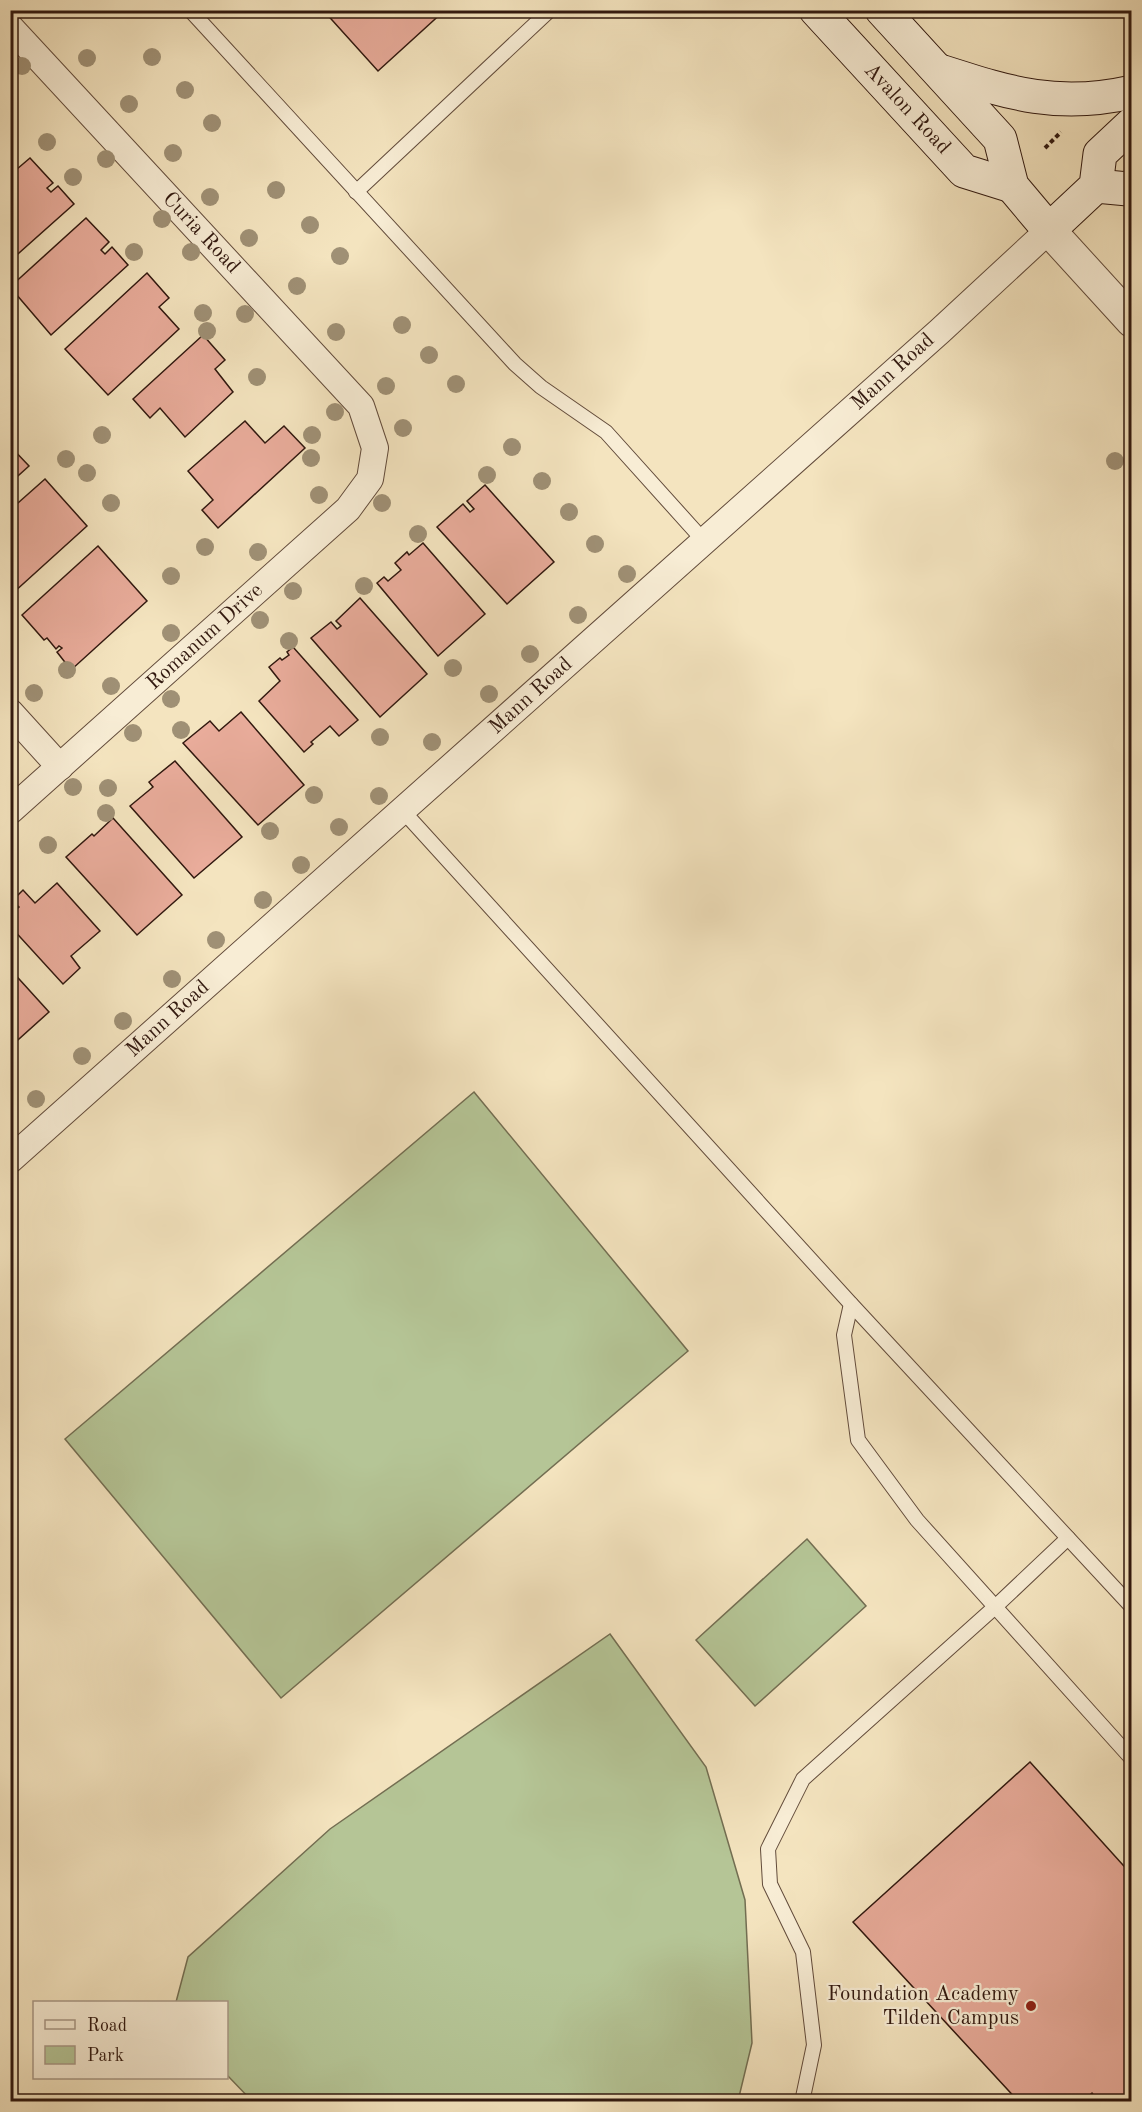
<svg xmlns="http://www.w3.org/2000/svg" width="1142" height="2112" font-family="'Old Standard TT',serif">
	<rect width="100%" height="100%" fill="#f4e4bf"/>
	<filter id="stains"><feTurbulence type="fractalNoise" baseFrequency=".00333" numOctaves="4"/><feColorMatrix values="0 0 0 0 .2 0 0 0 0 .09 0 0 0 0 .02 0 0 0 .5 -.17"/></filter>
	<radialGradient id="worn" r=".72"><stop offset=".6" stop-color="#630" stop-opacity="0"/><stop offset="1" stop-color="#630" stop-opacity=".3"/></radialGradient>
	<g fill="#b5c596" stroke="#736e52" stroke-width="1.5">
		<path d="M474 1092 688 1351 281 1698 65 1439Z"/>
		<path d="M807 1539 866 1606 755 1706 696 1640Z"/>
		<path d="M610 1634 706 1767 745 1900 752 2043 738 2101H252L227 2075 226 2002H176L188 1957 330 1829Z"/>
	</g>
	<g fill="#e9ac9b" stroke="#31180f" stroke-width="1.5">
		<path d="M323 10H445L378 71Z"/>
		<path d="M30 158 53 183 47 188 51 192 58 186 74 204 10 261V175Z"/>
		<path d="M86 218 109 242 101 250 105 254 112 247 128 265 51 335 10 287Z"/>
		<path d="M147 273 169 298 159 307 179 329 108 395 65 349Z"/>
		<path d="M203 335 225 360 215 369 233 392 185 437 160 408 150 418 133 399Z"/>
		<path d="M245 421 265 443 284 426 305 448 218 528 202 510 213 500 188 471Z"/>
		<path d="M10 446 29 466 10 483Z"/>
		<path d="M45 479 87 526 13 593 10 590V510Z"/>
		<path d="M485 485 554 562 507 604 437 527 463 504 470 512 474 509 467 501Z"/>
		<path d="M423 543 485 614 438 656 377 583 384 577 388 581 401 570 395 563 407 552 409 555Z"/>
		<path d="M98 546 147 601 71 670 57 652 62 648 59 646 56 649 47 638 44 640 22 615Z"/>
		<path d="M360 598 427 674 380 717 311 638 331 622 337 629 341 626 336 621Z"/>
		<path d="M293 647 358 720 339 736 330 726 311 742 313 744 304 752 259 701 280 681 269 667 280 658 282 660 289 655 287 652Z"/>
		<path d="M241 712 304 785 258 825 183 743 210 721 219 731Z"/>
		<path d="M175 761 242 837 194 878 130 806 153 787 149 782Z"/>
		<path d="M113 818 182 895 137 935 66 857 92 834 94 836Z"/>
		<path d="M57 883 100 931 71 956 80 968 63 984 10 926V915L19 907 12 901 23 890 35 903Z"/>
		<path d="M10 969 49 1012 10 1047Z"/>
		<path d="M1030 1762 1132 1875V2089L1117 2102H1099L1092 2093 1082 2102H1019L853 1922Z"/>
	</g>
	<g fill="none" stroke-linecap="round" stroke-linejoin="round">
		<g stroke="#624b3b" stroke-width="16">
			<g id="service">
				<path d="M190 10 515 364 541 387 606 432 704 541"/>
				<path d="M356 192 550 10"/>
				<path d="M403 811 851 1304 1132 1607"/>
				<path d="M851 1304 844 1335 858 1440 917 1520 1132 1759"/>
				<path d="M802 2102 814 2045 803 1952 770 1884 768 1849 803 1779 995 1607 1068 1538"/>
			</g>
		</g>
		<g stroke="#624b3b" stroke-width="28">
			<g id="minor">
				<path d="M10 27 361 406 375 448 370 479 348 509 10 811"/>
				<path d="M10 712 60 767"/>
				<path d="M10 1160 940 331 1049 230"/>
			</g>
		</g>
		<g stroke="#624b3b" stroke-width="34">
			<path id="tertiary" d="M1049 230 1132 321"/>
		</g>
		<g stroke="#31180f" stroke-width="35">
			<g id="secondary">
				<path d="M816 10 964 171 1012 186"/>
				<path d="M882 10 1000 139 1012 186 1049 230 1096 186 1100 154 1132 124"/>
				<path d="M940 71C1009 93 1057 109 1132 92"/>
				<path d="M1096 186 1128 189 1132 186"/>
			</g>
		</g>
		<path stroke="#31180f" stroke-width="4" stroke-dasharray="4.5 3" stroke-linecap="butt" d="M1045 148 1061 132"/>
		<use href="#service" stroke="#f8edd5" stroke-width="14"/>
		<use href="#minor" stroke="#f8edd5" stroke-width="26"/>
		<use href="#tertiary" stroke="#f8edd5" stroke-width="32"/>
		<use href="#secondary" stroke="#f8edd5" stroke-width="33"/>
	</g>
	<g fill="#9f9075">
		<circle cx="152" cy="57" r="9"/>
		<circle cx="87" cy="58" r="9"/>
		<circle cx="22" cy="66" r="9"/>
		<circle cx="185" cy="90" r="9"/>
		<circle cx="129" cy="104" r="9"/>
		<circle cx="212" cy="123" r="9"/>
		<circle cx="47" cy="142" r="9"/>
		<circle cx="173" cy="153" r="9"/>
		<circle cx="106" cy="159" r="9"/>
		<circle cx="73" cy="177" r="9"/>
		<circle cx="276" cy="190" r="9"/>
		<circle cx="210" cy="197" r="9"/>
		<circle cx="162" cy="219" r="9"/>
		<circle cx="310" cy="225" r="9"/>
		<circle cx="249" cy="238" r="9"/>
		<circle cx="134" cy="252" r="9"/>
		<circle cx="191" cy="252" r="9"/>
		<circle cx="340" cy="256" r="9"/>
		<circle cx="297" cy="286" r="9"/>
		<circle cx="203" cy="313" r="9"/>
		<circle cx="245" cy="314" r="9"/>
		<circle cx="402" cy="325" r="9"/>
		<circle cx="207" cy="331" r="9"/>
		<circle cx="336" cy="332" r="9"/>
		<circle cx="429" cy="355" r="9"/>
		<circle cx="257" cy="377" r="9"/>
		<circle cx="456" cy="384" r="9"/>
		<circle cx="386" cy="386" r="9"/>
		<circle cx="335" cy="412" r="9"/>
		<circle cx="403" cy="428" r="9"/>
		<circle cx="102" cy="435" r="9"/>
		<circle cx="312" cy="435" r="9"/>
		<circle cx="512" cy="447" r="9"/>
		<circle cx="311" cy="458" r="9"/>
		<circle cx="66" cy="459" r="9"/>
		<circle cx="1115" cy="461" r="9"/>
		<circle cx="87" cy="473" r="9"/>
		<circle cx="487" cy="475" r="9"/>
		<circle cx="542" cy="481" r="9"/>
		<circle cx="319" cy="495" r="9"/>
		<circle cx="111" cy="503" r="9"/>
		<circle cx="382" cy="503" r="9"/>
		<circle cx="569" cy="512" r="9"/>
		<circle cx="418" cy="534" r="9"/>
		<circle cx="595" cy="544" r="9"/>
		<circle cx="205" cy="547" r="9"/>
		<circle cx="258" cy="552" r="9"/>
		<circle cx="627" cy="574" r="9"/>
		<circle cx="171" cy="576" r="9"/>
		<circle cx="364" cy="586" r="9"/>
		<circle cx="293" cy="591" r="9"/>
		<circle cx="578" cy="615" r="9"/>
		<circle cx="260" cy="620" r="9"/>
		<circle cx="171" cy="633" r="9"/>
		<circle cx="289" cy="641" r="9"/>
		<circle cx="530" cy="654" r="9"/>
		<circle cx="453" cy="668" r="9"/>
		<circle cx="67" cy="670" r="9"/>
		<circle cx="111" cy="686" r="9"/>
		<circle cx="34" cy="693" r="9"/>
		<circle cx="489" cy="694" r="9"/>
		<circle cx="171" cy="699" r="9"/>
		<circle cx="181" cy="730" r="9"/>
		<circle cx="133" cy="733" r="9"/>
		<circle cx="380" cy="737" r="9"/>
		<circle cx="432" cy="742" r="9"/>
		<circle cx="73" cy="787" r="9"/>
		<circle cx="108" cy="788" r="9"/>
		<circle cx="314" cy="795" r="9"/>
		<circle cx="379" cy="796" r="9"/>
		<circle cx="106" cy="813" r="9"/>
		<circle cx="339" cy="827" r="9"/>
		<circle cx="270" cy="831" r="9"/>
		<circle cx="48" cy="845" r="9"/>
		<circle cx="301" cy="865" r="9"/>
		<circle cx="263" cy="900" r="9"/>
		<circle cx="216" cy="940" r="9"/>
		<circle cx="172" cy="979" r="9"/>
		<circle cx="123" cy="1021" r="9"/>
		<circle cx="82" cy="1056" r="9"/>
		<circle cx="36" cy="1099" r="9"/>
	</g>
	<circle fill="#8f2418" stroke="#f8edd5" stroke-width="2" cx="1031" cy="2006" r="6"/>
	<g text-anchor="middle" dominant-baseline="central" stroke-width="4.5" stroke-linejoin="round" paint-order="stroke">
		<g font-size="21" fill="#31180f" stroke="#f8edd5">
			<text transform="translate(907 109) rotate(47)">Avalon Road</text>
			<text transform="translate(201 233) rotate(47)">Curia Road</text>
			<text transform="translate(893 372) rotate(-42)">Mann Road</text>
			<text transform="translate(205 637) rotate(-42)">Romanum Drive</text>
			<text transform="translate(531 696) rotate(-42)">Mann Road</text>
			<text transform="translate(168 1019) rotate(-42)">Mann Road</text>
		</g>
		<g font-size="21" fill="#31180f" stroke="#f8edd5" text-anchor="end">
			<text x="1019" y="1994">Foundation Academy<tspan x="1019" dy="24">Tilden Campus</tspan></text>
		</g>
	</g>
	<rect width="1142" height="2112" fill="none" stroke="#f4e4bf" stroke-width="36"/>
	<rect x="12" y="12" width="1118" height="2088" fill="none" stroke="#31180f" stroke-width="3"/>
	<rect x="18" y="18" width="1106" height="2076" fill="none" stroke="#31180f" stroke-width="1.5"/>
	<rect x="33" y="2001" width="195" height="78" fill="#f8edd5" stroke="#a89886" stroke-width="1.5"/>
	<rect x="45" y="2020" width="30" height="9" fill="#f8edd5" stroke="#a89886" stroke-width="1.5"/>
	<text x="87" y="2031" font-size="18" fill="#31180f">Road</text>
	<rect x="45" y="2046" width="30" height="18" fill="#b5c596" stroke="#a89886" stroke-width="1.5"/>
	<text x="87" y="2061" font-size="18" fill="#31180f">Park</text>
	<rect width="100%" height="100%" filter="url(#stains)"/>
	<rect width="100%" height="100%" fill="url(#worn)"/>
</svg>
